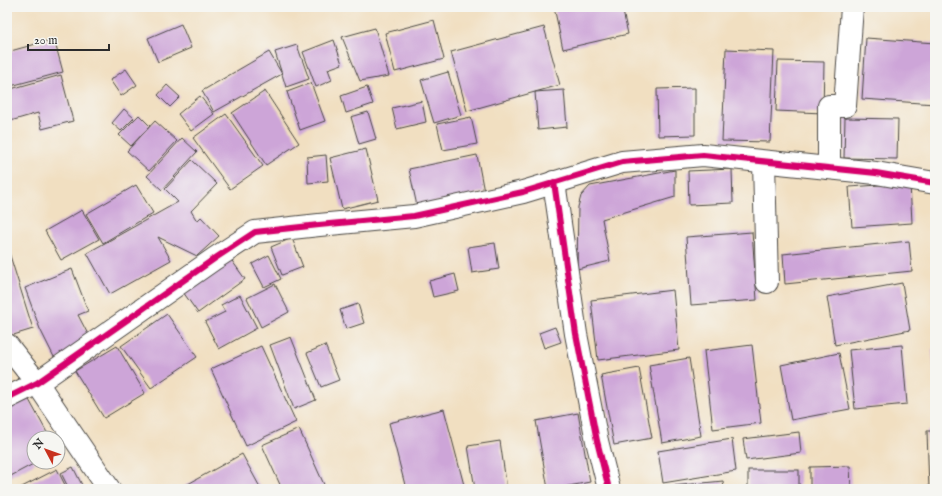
<svg xmlns="http://www.w3.org/2000/svg" width="942" height="496" font-family="'IM FELL English',serif">
	<rect width="100%" height="100%" fill="#f6f6f2"/>
	<filter id="ink" filterUnits="userSpaceOnUse"><feTurbulence type="fractalNoise" baseFrequency=".025" numOctaves="2"/><feDisplacementMap in="SourceGraphic" scale="8" xChannelSelector="R" yChannelSelector="G"/><feConvolveMatrix kernelMatrix="1 2 1 2 8 2 1 2 1" color-interpolation-filters="sRGB"/></filter>
	<filter id="wash" filterUnits="userSpaceOnUse"><feTurbulence type="fractalNoise" baseFrequency=".012" numOctaves="4" result="noise"/><feDisplacementMap in="SourceGraphic" scale="16" xChannelSelector="R" yChannelSelector="G"/><feGaussianBlur stdDeviation="0.9" result="paint"/><feColorMatrix in="noise" values="0 0 0 0 0 0 0 0 0 0 0 0 0 0 0 0 0 1.4 0 .05"/><feComposite in="paint" operator="in"/></filter>
	<g filter="url(#wash)">
		<rect width="100%" height="100%" fill="#f1dfc1"/>
		<g id="blocks">
			<g fill="#cda5d8">
				<path d="M554 7H622L628 34 563 49Z"/>
				<path d="M434 20 444 59 395 72 385 33Z"/>
				<path d="M181 24 191 48 158 62 148 38Z"/>
				<path d="M544 27 560 85 467 111 451 52Z"/>
				<path d="M375 28 389 76 360 81 342 37Z"/>
				<path d="M866 38 935 43V104L862 99Z"/>
				<path d="M54 39 63 72 7 87V52Z"/>
				<path d="M334 40 342 64 328 69 332 80 316 87 303 52Z"/>
				<path d="M297 45 309 79 286 87 275 52Z"/>
				<path d="M726 49 774 51 770 142 722 141Z"/>
				<path d="M269 52 282 74 214 112 202 91Z"/>
				<path d="M778 61 824 62 823 113 776 111Z"/>
				<path d="M126 69 137 85 121 96 110 80Z"/>
				<path d="M448 72 461 115 434 123 421 80Z"/>
				<path d="M61 75 73 121 42 129 38 113 7 122V90Z"/>
				<path d="M311 83 325 121 300 130 287 92Z"/>
				<path d="M167 85 180 97 170 107 158 95Z"/>
				<path d="M367 87 373 104 346 113 341 96Z"/>
				<path d="M695 88V135L658 136 657 89Z"/>
				<path d="M564 90 567 127 538 130 535 92Z"/>
				<path d="M265 91 299 143 266 165 232 113Z"/>
				<path d="M200 96 214 114 191 131 178 114Z"/>
				<path d="M422 101 426 122 397 129 392 108Z"/>
				<path d="M124 109 134 118 121 131 112 123Z"/>
				<path d="M368 112 376 139 359 144 351 117Z"/>
				<path d="M226 114 263 166 230 189 193 138Z"/>
				<path d="M139 115 150 126 131 146 119 135Z"/>
				<path d="M471 117 477 144 443 150 437 124Z"/>
				<path d="M845 118 898 119 897 159 844 158Z"/>
				<path d="M155 121 177 141 149 171 127 151Z"/>
				<path d="M182 138 197 152 162 190 147 176Z"/>
				<path d="M366 149 378 200 342 209 330 158Z"/>
				<path d="M326 155 328 181 308 183 307 157Z"/>
				<path d="M477 155 484 192 417 206 409 169Z"/>
				<path d="M192 160 217 184 191 211 197 221 201 217 219 236 197 256 158 237 171 260 110 294 87 253 178 202 165 189Z"/>
				<path d="M732 169 733 203 689 205 688 171Z"/>
				<path d="M675 170V197L602 219 610 261 577 269 578 207 581 196 590 186Z"/>
				<path d="M910 183 912 223 852 227 849 187Z"/>
				<path d="M136 185 153 213 103 243 86 214Z"/>
				<path d="M82 210 99 239 61 260 45 231Z"/>
				<path d="M752 232 757 300 691 305 686 237Z"/>
				<path d="M292 238 303 267 282 275 271 247Z"/>
				<path d="M909 241 912 271 785 284 783 254Z"/>
				<path d="M495 243 499 269 472 273 468 247Z"/>
				<path d="M7 246 33 329 7 337Z"/>
				<path d="M269 255 281 279 264 287 252 264Z"/>
				<path d="M230 258 245 279 198 313 183 292Z"/>
				<path d="M72 269 88 311 78 315 92 342 56 361 40 329 25 288Z"/>
				<path d="M455 274 459 291 433 297 429 281Z"/>
				<path d="M902 283 910 330 835 345 827 297Z"/>
				<path d="M275 284 289 312 261 327 247 298Z"/>
				<path d="M673 290 679 350 598 360 591 300Z"/>
				<path d="M240 295 257 328 219 349 205 322 225 312 221 305Z"/>
				<path d="M358 304 364 323 346 329 340 310Z"/>
				<path d="M167 314 197 357 151 388 121 346Z"/>
				<path d="M555 327 561 342 544 348 539 333Z"/>
				<path d="M291 337 316 400 294 409 270 345Z"/>
				<path d="M325 345 339 380 321 387 307 353Z"/>
				<path d="M752 345 761 423 713 429 704 351Z"/>
				<path d="M902 345 907 404 855 409 849 350Z"/>
				<path d="M117 346 145 393 104 418 75 371Z"/>
				<path d="M261 346 296 422 246 446 211 369Z"/>
				<path d="M932 349H935V372H934Z"/>
				<path d="M839 353 850 409 791 420 781 365Z"/>
				<path d="M689 358 701 436 662 443 649 365Z"/>
				<path d="M639 368 652 438 614 445 601 375Z"/>
				<path d="M28 398 50 438H34V462H37L7 478V409Z"/>
				<path d="M444 409 465 489H406L389 423Z"/>
				<path d="M578 413 590 482 553 489H548L536 421Z"/>
				<path d="M299 429 326 489H282L262 445Z"/>
				<path d="M927 431H935V489H929Z"/>
				<path d="M799 432 801 453 746 460 743 439Z"/>
				<path d="M732 439 736 471 663 483 658 451Z"/>
				<path d="M500 441 507 489H475L468 446Z"/>
				<path d="M242 454 261 489H179Z"/>
				<path d="M850 466 851 489H810V467Z"/>
				<path d="M73 467 84 489H69L61 473Z"/>
				<path d="M57 469 67 489H18Z"/>
				<rect x="748" y="470" width="51" height="19"/>
				<path d="M723 481 724 489H653L652 488Z"/>
			</g>
		</g>
	</g>
	<g filter="url(#ink)">
		<use href="#blocks" fill-opacity="0" stroke="#494642" stroke-width="1"/>
		<g fill="none" stroke-linecap="round" stroke-linejoin="round">
			<g stroke="#494642" stroke-width="24">
				<g id="minor">
					<path d="M764 162 767 282"/>
					<path d="M829 168V106H845L852 7"/>
					<path d="M554 182 576 334 597 441 609 489"/>
					<path d="M7 345 37 383 109 489"/>
					<path d="M7 398 37 383 214 259 255 232 319 225 414 216 523 192 622 162 703 155 876 173 935 183"/>
				</g>
			</g>
			<use href="#minor" stroke="#fff" stroke-width="22"/>
			<g stroke="#f6f6f2" stroke-width="8">
				<g id="cycleway">
					<path d="M554 182 576 334 597 441 609 489"/>
					<path d="M7 398 37 383 214 259 255 232 319 225 414 216 523 192 622 162 703 155 876 173 935 183"/>
				</g>
			</g>
			<use href="#cycleway" stroke="#d6006c" stroke-width="6"/>
		</g>
	</g>
	<rect width="942" height="496" fill="none" stroke="#f6f6f2" stroke-width="24"/>
	<g transform="translate(46 450) rotate(311)"><circle r="19" fill="#f6f6f2" stroke="#a5a5a2"/>
	<path d="M0-3L7 15L0 10L-7 15Z" fill="#c8321e"/>
	<text y="-6" font-size="11" font-weight="bold" text-anchor="middle" fill="#2b2b2b">N</text>
	</g>
	<path d="M28 44v6h81v-6" fill="none" stroke="#2b2b2b" stroke-width="2"/>
	<text x="34" y="44" font-size="12" fill="#2b2b2b" stroke="#f6f6f2" stroke-width="3" paint-order="stroke">20 m</text>
</svg>
